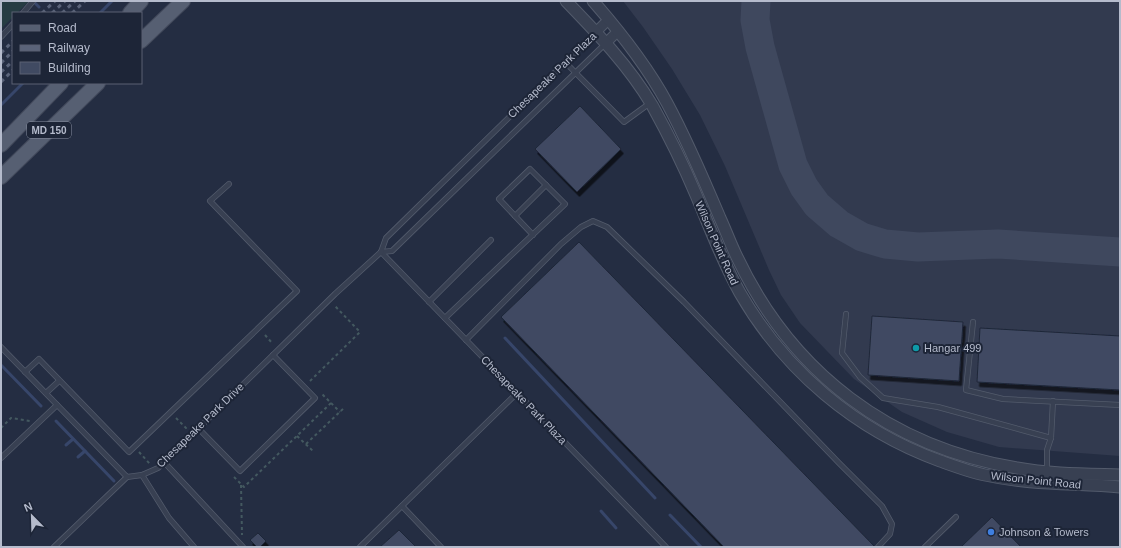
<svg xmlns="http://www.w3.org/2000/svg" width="1121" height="548" font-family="Helvetica,sans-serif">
	<defs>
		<filter id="shadow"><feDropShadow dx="2.5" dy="4.5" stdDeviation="0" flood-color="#0009"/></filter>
	</defs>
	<rect width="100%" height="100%" fill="#242d42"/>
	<path fill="#323a4f" d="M623 1H1120V456L999 447 947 432 902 412 854 379 800 323 781 295 769 270 725 166 700 115 672 69 643 27Z"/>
	<path fill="#263c43" d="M1 1H29L17 13H13V17L1 29Z"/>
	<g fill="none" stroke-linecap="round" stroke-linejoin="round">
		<g stroke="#37466a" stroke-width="3">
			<path d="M34 2 39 7"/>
			<path d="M100 13 112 1"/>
			<path d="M1 105 23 83"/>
			<path d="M505 338 655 498"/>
			<path d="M1 365 41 406"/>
			<path d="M56 421 114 481"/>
			<path d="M66 445 73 439"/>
			<path d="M78 457 85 451"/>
			<path d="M601 511 616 528"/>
			<path d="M670 515 701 547"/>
		</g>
		<path stroke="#3f485e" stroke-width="29" d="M756 1 755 20 760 47 793 165 804 187 817 205 839 224 862 237 885 244 918 247 998 244 1120 252"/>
	</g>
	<g fill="#404a62" stroke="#1f2739" filter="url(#shadow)">
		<path d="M580 106 621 149 577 192 535 149Z"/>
		<path d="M579 242 874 546V547H724L501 317Z"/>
		<path d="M872 316 963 322 959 381 868 375Z"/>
		<path d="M980 328 1120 336V390L977 382Z"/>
		<path d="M992 517 1021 547H961Z"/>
		<path d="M399 530 416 547H380Z"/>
		<path d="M258 533 266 541 260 547H257L250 540Z"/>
	</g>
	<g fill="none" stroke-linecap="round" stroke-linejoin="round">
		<g stroke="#535b6c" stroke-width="6">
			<g id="service">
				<path d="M23 13 33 1"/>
				<path d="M1 37 13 24"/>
				<path d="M565 62 624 122 650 103"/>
				<path d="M515 216 546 185"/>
				<path d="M381 252 666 547"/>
				<path d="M381 252 392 251 605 44"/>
				<path d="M429 302 491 240"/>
				<path d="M846 314 842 353 860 377 883 398 938 407 1051 438"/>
				<path d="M445 318 565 204 530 169 499 199 533 235"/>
				<path d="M973 322 966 390 1003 399 1120 405"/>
				<path d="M466 340 561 244 581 227 593 221 607 227 684 302 839 463 882 506 892 524 890 534 878 547"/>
				<path d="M1 347 127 477 142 475 158 468 335 294 381 252 386 238 595 33"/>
				<path d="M25 372 39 359 129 452 297 291 210 201 229 184"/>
				<path d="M46 393 59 381"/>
				<path d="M198 428 240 471 315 398 273 355"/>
				<path d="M1 458 57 405"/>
				<path d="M164 462 243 547"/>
				<path d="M1047 473V450L1051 438 1053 401"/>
				<path d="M142 475 169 518 194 547"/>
				<path d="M402 506 441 547"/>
				<path d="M54 547 127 477"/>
				<path d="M360 547 517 393"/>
				<path d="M925 547 956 517"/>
			</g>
		</g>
		<g stroke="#535b6c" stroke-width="11">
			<g id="minor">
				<path d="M596 32 609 19"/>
				<path d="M606 43 618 31"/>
			</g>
		</g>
		<g stroke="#535b6c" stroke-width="13">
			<g id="tertiary">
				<path d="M566 1C597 33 629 66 652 105 668 134 683 164 696 195 710 228 722 261 740 293 785 371 855 430 940 461 954 466 970 472 985 475 1030 485 1075 483 1120 487"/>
				<path d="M593 1C621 33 647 66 667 103 687 140 704 180 720 218 726 231 731 245 737 257 792 373 890 447 1017 468 1050 474 1086 474 1120 475"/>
			</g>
		</g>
		<g stroke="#42495b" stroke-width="16">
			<g id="primary">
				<path d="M130 13 141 1"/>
				<path d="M141 41 183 1"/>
				<path d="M1 145 61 83"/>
				<path d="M1 177 98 83"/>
			</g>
		</g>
		<g stroke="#445960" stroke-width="2" stroke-dasharray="3 3" stroke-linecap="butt">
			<path d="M265 335 273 344"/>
			<path d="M310 381 360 332 334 305"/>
			<path d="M331 403 340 412"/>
			<path d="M176 418 188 430"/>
			<path d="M1 428 11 418 30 421"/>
			<path d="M297 436 314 452"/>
			<path d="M306 444 345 407"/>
			<path d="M139 452 150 464"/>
			<path d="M234 477 244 487 331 403 321 393"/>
			<path d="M241 485 242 535"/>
		</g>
		<use href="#service" stroke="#384052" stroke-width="4.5"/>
		<use href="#minor" stroke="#384052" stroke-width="9"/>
		<use href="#tertiary" stroke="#384052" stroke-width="11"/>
		<use href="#primary" stroke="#565f72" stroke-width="14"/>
		<g stroke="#5a6379" stroke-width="3" stroke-dasharray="4 4" stroke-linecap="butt">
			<path d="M42 13 55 1"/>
			<path d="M52 13 65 1"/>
			<path d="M62 13 75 1"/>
			<path d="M72 13 85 1"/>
			<path d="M1 53 13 41"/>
			<path d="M1 63 13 51"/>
			<path d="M1 72 13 61"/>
			<path d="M1 82 13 70"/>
		</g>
	</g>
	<circle fill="#0f9aa8" stroke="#1d2537" stroke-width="1.5" cx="916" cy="348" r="4"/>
	<circle fill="#3f7fe0" stroke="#1d2537" stroke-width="1.5" cx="991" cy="532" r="4"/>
	<g text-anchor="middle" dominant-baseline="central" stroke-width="4" stroke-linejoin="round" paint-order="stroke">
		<rect fill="#1d2537" stroke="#878e9f" stroke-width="1" x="27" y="122" width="44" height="16" rx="3"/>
		<g font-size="10" font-weight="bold" fill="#b5bbcc">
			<text x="49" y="130">MD 150</text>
		</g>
		<g font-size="11" fill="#b5bbcc" stroke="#1d2537">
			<text transform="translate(552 75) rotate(-44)">Chesapeake Park Plaza</text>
			<text transform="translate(717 243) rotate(66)">Wilson Point Road</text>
			<text transform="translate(524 400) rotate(46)">Chesapeake Park Plaza</text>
			<text transform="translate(200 425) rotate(-44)">Chesapeake Park Drive</text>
			<text transform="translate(1036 480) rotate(6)">Wilson Point Road</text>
		</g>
		<g font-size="11" fill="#b5bbcc" stroke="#1d2537" text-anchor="start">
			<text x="924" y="348">Hangar 499</text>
			<text x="999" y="532">Johnson &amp; Towers</text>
		</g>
	</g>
	<rect width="1121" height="548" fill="none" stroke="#b5bbcc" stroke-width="4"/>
	<rect x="12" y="12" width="130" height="72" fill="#1d2537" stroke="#5a6173"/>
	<rect x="20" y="25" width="20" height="6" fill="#565f72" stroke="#5a6173"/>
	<text x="48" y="32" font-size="12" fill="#b5bbcc">Road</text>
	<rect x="20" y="45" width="20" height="6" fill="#5a6379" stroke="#5a6173"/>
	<text x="48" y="52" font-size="12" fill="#b5bbcc">Railway</text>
	<rect x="20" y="62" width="20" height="12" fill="#404a62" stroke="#5a6173"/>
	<text x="48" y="72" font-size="12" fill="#b5bbcc">Building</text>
	<g transform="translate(32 516) rotate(337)" stroke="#1d2537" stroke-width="3" paint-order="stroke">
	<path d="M0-3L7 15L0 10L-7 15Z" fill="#b5bbcc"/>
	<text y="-6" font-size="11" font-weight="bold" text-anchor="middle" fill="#b5bbcc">N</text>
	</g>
</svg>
